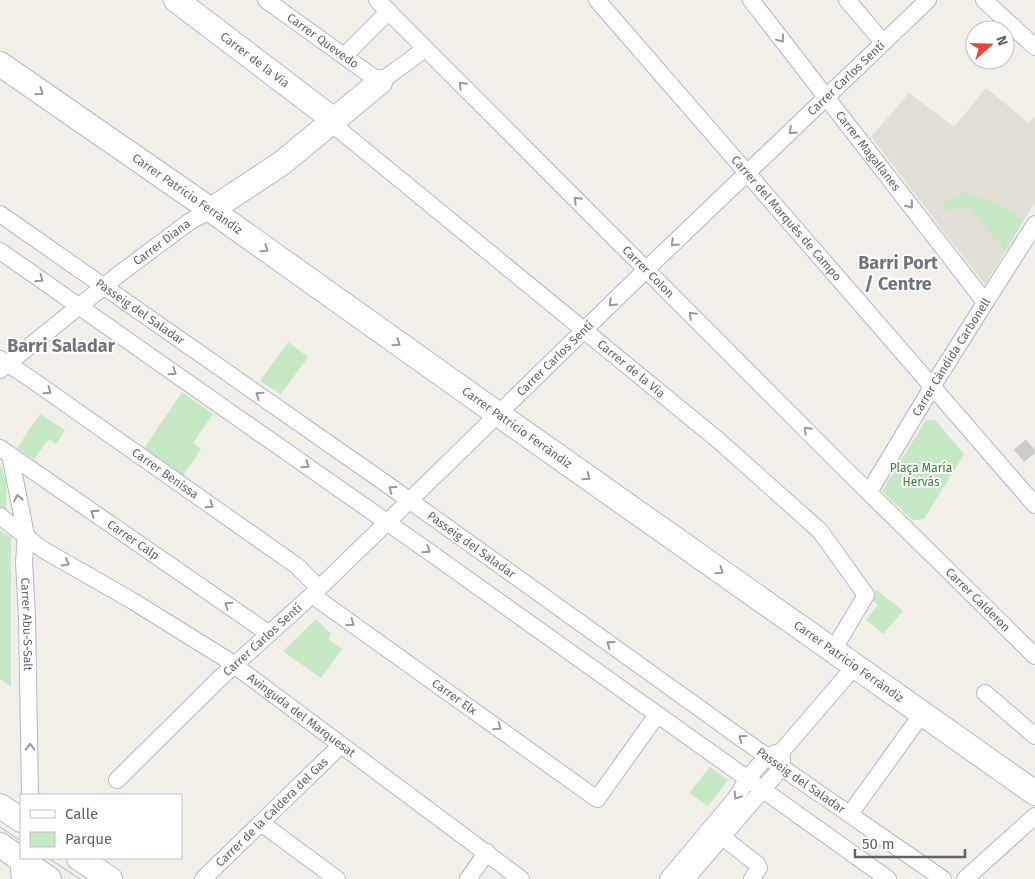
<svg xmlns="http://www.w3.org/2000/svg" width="1035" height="879" font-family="'Fira Sans',sans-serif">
	<rect width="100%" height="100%" fill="#f1efe8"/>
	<path fill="#e1ded6" d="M986 88 1029 123 1035 116V202L985 285 871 137 909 93 954 127Z"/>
	<g fill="#c5e8c5">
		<path d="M967 192 969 195 1003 206 1023 221 1005 252 969 205 964 208 962 206 956 210 953 207 945 213 941 204Z"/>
		<path d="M288 342 308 357 281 394 260 381Z"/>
		<path d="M182 392 213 414 193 443 201 449 182 477 143 450Z"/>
		<path d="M40 414 65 430 56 444 49 439 34 459 17 448Z"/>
		<path d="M926 420H935L964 454 924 519 912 520 882 491Z"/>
		<path d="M0 464 6 481 7 514 0 508Z"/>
		<path d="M0 530 11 537V686L0 679Z"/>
		<path d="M877 590 903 611 883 634 866 620 878 605 870 598Z"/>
		<path d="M316 619 331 634 328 639 342 649 321 678 283 651Z"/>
		<path d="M710 767 728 780 708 806 689 793Z"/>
	</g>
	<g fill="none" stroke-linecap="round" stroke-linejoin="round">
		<path stroke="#ccccc8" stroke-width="16" stroke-dasharray="16 8" stroke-linecap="butt" d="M1019 456 1035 442"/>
		<g stroke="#b5b8bc" stroke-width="18">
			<g id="street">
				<path id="s1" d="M266 0 380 82 425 49"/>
				<path id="s2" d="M377 0 841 465 1035 656"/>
				<path id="s3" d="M597 0 1035 505"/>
				<path id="s4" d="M751 0 985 302"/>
				<path d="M847 0 883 42"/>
				<path d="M984 0 1035 47"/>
				<path d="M344 56 389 11"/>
				<path id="s5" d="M331 123 718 440 820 531 866 595 835 647"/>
				<path id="s6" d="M0 214 388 485 794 776 943 879"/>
				<path d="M0 251 428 551 888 879"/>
				<path id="s7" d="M0 359 25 375 297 566 318 587"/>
				<path id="s8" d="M0 370 118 275 189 222 211 210"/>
				<path id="s9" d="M0 448 268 633"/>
				<path id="s10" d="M10 455 26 535 24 562 27 616 30 795"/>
				<path id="s11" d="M869 492 937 379 1035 224"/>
				<path id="s12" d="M0 516 42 549 131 600 226 659 521 879"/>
				<path id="s13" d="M312 595 597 799 657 715"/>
				<path d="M985 693 1035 736"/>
				<path id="s14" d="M117 780 218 680 312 595 409 501 655 261 928 0"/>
				<path d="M855 807 914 725"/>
				<path d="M261 823 337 879"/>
				<path d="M721 836 757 864 759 868 752 879"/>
				<path d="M18 857 20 879"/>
				<path id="s15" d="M203 879 341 745"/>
				<path d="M468 879 487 852"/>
				<path d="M668 879 736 798 748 778 767 756 782 751 855 666"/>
				<path d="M686 879 782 767V758"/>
				<path d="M965 879 1035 816"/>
			</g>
		</g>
		<g stroke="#b6babf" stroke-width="26">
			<g id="secondary">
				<path id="s16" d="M176 0 334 120"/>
				<path id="s17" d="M0 64 211 210 478 400 1035 793"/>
				<path d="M211 210 282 163 380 82"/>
				<path d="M0 806 21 820"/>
				<path d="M0 845 49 879"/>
				<path d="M79 858 110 879"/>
			</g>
		</g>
		<use href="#street" stroke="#fff" stroke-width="16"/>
		<use href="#secondary" stroke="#fff" stroke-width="24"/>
		<g stroke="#b6b7b8" stroke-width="1">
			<path d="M0 827 21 841"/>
			<path d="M48 858 80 879"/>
		</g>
	</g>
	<defs><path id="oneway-chevron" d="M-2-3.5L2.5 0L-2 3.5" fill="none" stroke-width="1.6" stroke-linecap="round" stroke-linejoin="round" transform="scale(1.25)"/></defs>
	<g stroke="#979a9d">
		<use href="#oneway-chevron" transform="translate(781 39) rotate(52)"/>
		<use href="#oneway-chevron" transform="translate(462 85) rotate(-135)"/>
		<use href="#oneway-chevron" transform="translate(40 92) rotate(35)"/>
		<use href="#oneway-chevron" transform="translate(792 131) rotate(137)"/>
		<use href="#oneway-chevron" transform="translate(577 200) rotate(-135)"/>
		<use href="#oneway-chevron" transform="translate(910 205) rotate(52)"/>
		<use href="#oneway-chevron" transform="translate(674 243) rotate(136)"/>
		<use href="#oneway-chevron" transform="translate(265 249) rotate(35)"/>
		<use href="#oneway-chevron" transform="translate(40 279) rotate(36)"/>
		<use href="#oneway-chevron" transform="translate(612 303) rotate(136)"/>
		<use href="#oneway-chevron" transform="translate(692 315) rotate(-135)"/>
		<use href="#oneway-chevron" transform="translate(397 343) rotate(35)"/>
		<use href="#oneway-chevron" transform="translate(173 372) rotate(35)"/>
		<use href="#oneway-chevron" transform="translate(48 391) rotate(35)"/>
		<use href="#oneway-chevron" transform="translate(259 395) rotate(-145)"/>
		<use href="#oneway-chevron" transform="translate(807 430) rotate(-135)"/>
		<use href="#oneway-chevron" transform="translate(306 465) rotate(35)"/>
		<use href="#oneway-chevron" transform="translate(587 477) rotate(35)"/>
		<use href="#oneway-chevron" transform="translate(392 489) rotate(-144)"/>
		<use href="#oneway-chevron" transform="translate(18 498) rotate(-101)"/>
		<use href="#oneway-chevron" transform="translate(210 505) rotate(35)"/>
		<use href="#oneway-chevron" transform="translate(94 513) rotate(-145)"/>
		<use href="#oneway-chevron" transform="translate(427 550) rotate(35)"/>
		<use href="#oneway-chevron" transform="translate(66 563) rotate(30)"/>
		<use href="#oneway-chevron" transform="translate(720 571) rotate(35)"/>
		<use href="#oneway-chevron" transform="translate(228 605) rotate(-145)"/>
		<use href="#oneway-chevron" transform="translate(351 623) rotate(36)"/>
		<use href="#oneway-chevron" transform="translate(610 644) rotate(-144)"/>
		<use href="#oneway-chevron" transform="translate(498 727) rotate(36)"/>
		<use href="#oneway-chevron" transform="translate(742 738) rotate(-144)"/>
		<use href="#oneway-chevron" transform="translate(30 747) rotate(-91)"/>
		<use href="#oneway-chevron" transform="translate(737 796) rotate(124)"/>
	</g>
	<g text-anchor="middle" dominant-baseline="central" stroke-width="4" stroke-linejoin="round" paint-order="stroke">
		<g font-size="12" fill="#5f6368" stroke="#fff">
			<text stroke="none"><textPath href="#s1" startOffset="70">Carrer Quevedo</textPath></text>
			<text stroke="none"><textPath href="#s16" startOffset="99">Carrer de la Via</textPath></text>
			<text stroke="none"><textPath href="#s14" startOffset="1012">Carrer Carlos Sentí</textPath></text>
			<text stroke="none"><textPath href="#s4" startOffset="191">Carrer Magallanes</textPath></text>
			<text stroke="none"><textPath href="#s17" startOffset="228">Carrer Patricio Ferràndiz</textPath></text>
			<text stroke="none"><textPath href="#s3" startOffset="289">Carrer del Marqués de Campo</textPath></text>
			<text stroke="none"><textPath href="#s8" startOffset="206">Carrer Diana</textPath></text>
			<text stroke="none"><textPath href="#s2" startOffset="384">Carrer Colon</textPath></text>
			<text stroke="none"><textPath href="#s6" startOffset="171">Passeig del Saladar</textPath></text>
			<text stroke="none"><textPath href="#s11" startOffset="158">Carrer Càndida Carbonell</textPath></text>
			<text stroke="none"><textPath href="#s14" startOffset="608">Carrer Carlos Sentí</textPath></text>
			<text stroke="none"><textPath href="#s5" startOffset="388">Carrer de la Via</textPath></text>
			<text stroke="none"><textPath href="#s17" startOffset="632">Carrer Patricio Ferràndiz</textPath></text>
			<text stroke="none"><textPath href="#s7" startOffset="201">Carrer Benissa</textPath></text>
			<text stroke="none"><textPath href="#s9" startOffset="162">Carrer Calp</textPath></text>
			<text stroke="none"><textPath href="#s6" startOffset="576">Passeig del Saladar</textPath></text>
			<text stroke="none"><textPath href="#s2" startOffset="849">Carrer Calderon</textPath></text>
			<text stroke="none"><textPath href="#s10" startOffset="171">Carrer Abu-S-Salt</textPath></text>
			<text stroke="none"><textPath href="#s14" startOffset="202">Carrer Carlos Sentí</textPath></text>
			<text stroke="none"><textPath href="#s17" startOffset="1038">Carrer Patricio Ferràndiz</textPath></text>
			<text stroke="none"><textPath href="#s13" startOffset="175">Carrer Elx</textPath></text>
			<text stroke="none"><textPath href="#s12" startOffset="362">Avinguda del Marquesat</textPath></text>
			<text stroke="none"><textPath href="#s6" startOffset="981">Passeig del Saladar</textPath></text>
			<text stroke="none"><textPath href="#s15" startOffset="96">Carrer de la Caldera del Gas</textPath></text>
		</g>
		<g font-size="12" fill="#348238" stroke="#fff">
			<text x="921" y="468">Plaça María<tspan x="921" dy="14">Hervás</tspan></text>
		</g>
		<g font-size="18" font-weight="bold" fill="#70757a" stroke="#fff">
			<text x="898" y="263">Barri Port<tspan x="898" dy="21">/ Centre</tspan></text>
			<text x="61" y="346">Barri Saladar</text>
		</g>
	</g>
	<rect x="20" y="794" width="162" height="65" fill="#ffffff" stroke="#bfc1c3"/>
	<rect x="30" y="810" width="25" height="8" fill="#ffffff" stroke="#bfc1c3"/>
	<text x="65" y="819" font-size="15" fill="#5f6368">Calle</text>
	<rect x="30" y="832" width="25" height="15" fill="#c5e8c5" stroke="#bfc1c3"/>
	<text x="65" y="844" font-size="15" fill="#5f6368">Parque</text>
	<g transform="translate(990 45) rotate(70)"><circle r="24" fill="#ffffff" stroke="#bfc1c3"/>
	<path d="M0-4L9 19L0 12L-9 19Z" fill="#ea4335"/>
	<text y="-8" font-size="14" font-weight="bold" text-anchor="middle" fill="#5f6368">N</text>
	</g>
	<path d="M855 849v8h110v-8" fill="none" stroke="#5f6368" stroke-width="2.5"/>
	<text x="862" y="849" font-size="15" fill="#5f6368" stroke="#ffffff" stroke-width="4" paint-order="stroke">50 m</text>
</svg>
